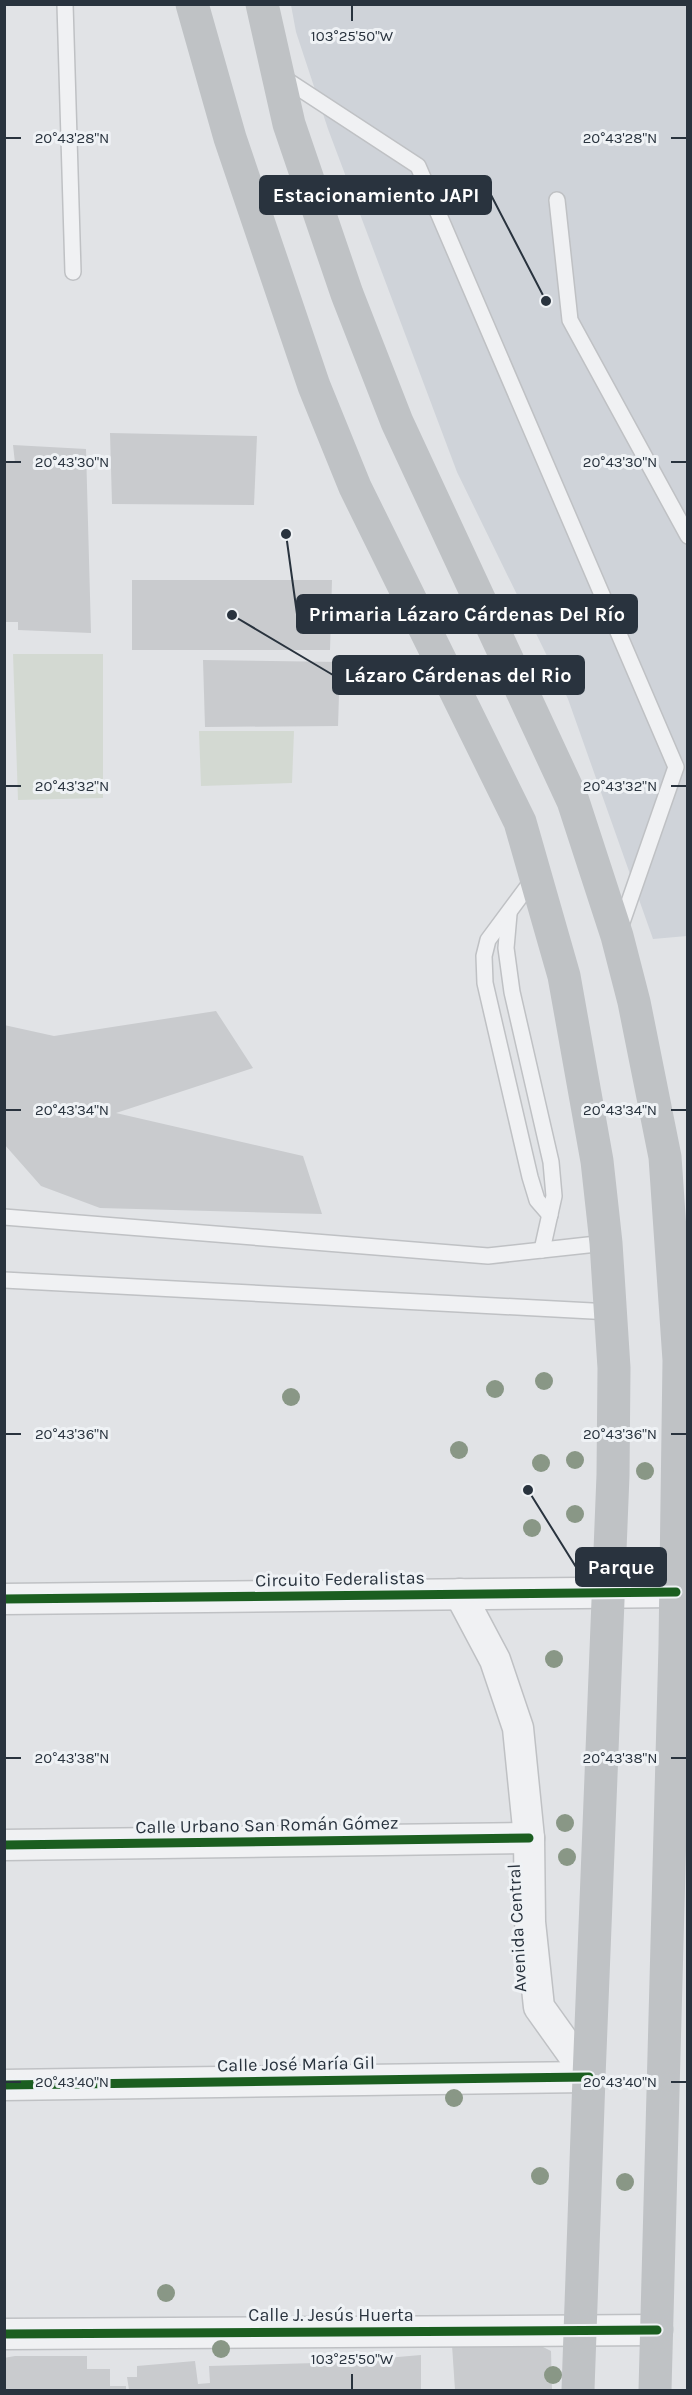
<svg xmlns="http://www.w3.org/2000/svg" width="692" height="2395" font-family="Karla,sans-serif">
	<rect width="100%" height="100%" fill="#e1e3e6"/>
	<path fill="#cfd3d9" d="M291 5H687V936L653 939 568 699 457 472 328 129 296 32Z"/>
	<g fill="#d3d9d2">
		<path d="M13 654H103V798L18 800Z"/>
		<path d="M199 731H294L292 783 201 786Z"/>
	</g>
	<g fill="#c9cbce">
		<path d="M110 433 257 436 254 505 112 504Z"/>
		<path d="M13 445 86 449 91 633 18 630V622H4V463H15Z"/>
		<path d="M132 580H332L330 650H132Z"/>
		<path d="M203 660 340 662 338 726 205 727Z"/>
		<path d="M216 1011 253 1068 116 1113 303 1156 322 1214 100 1208 41 1186 4 1144V1025L54 1036Z"/>
		<path d="M537 2344 551 2351 552 2390H455L452 2345Z"/>
		<path d="M421 2355V2390H129L127 2377H137V2366L195 2361 198 2384 210 2383 209 2366 386 2361V2358Z"/>
		<path d="M15 2356H87V2369H110V2386H126V2390H4V2358Z"/>
	</g>
	<g fill="none" stroke-linecap="round" stroke-linejoin="round">
		<g stroke="#bfc1c4" stroke-width="18">
			<g id="service">
				<path d="M65 4 73 272"/>
				<path d="M282 77 418 166 676 767 620 928"/>
				<path d="M557 200 570 320 688 536"/>
				<path d="M534 878 488 940 484 956 485 983 530 1177 537 1200 550 1215"/>
				<path d="M509 914 506 948 512 992 551 1162 554 1196 542 1250"/>
				<path d="M4 1217 488 1256 606 1243"/>
				<path d="M4 1280 611 1312"/>
			</g>
		</g>
		<g stroke="#bfc1c4" stroke-width="33">
			<g id="minor">
				<path d="M460 1594 495 1660 518 1728 529 1838 530 1922 539 2007 589 2077"/>
				<path d="M4 1599 676 1592"/>
				<path d="M4 1845 529 1838"/>
				<path d="M4 2085 589 2077"/>
				<path d="M4 2334 657 2330"/>
			</g>
		</g>
		<use href="#service" stroke="#f0f1f3" stroke-width="15"/>
		<use href="#minor" stroke="#f0f1f3" stroke-width="30"/>
		<g stroke="#bfc2c5" stroke-width="33">
			<path d="M192 4 230 138 314 386 355 487 520 822 564 976 597 1161 606 1243 614 1368 613 1475 589 2077 578 2390"/>
			<path d="M262 4 289 124 347 294 397 422 573 801 617 936 634 1002 665 1157 679 1360 675 1645 655 2390"/>
		</g>
		<g stroke="#eff2f5" stroke-width="13">
			<g id="cycleway">
				<path d="M4 1599 676 1592"/>
				<path d="M4 1845 529 1838"/>
				<path d="M4 2085 589 2077"/>
				<path d="M4 2334 657 2330"/>
			</g>
		</g>
		<use href="#cycleway" stroke="#1b5e20" stroke-width="9"/>
	</g>
	<g fill="#899786">
		<circle cx="544" cy="1381" r="9"/>
		<circle cx="495" cy="1389" r="9"/>
		<circle cx="291" cy="1397" r="9"/>
		<circle cx="459" cy="1450" r="9"/>
		<circle cx="575" cy="1460" r="9"/>
		<circle cx="541" cy="1463" r="9"/>
		<circle cx="645" cy="1471" r="9"/>
		<circle cx="575" cy="1514" r="9"/>
		<circle cx="532" cy="1528" r="9"/>
		<circle cx="554" cy="1659" r="9"/>
		<circle cx="565" cy="1823" r="9"/>
		<circle cx="567" cy="1857" r="9"/>
		<circle cx="454" cy="2098" r="9"/>
		<circle cx="540" cy="2176" r="9"/>
		<circle cx="625" cy="2182" r="9"/>
		<circle cx="166" cy="2293" r="9"/>
		<circle cx="221" cy="2349" r="9"/>
		<circle cx="553" cy="2375" r="9"/>
	</g>
	<path fill="none" stroke="#29333e" stroke-width="2" d="M352 6V21M6 138H21M671 138H686M6 462H21M671 462H686M6 786H21M671 786H686M6 1110H21M671 1110H686M6 1434H21M671 1434H686M6 1758H21M671 1758H686M6 2082H21M671 2082H686M352 2374V2389"/>
	<g text-anchor="middle" dominant-baseline="central" stroke-width="6" stroke-linejoin="round" paint-order="stroke">
		<g font-size="18" fill="#29333e" stroke="#eff2f5">
			<text transform="translate(340 1579) rotate(-1)">Circuito Federalistas</text>
			<text transform="translate(267 1825) rotate(-1)">Calle Urbano San Román Gómez</text>
			<text transform="translate(517 1928) rotate(-93)">Avenida Central</text>
			<text transform="translate(296 2064) rotate(-1)">Calle José María Gil</text>
			<text x="331" y="2315">Calle J. Jesús Huerta</text>
		</g>
	</g>
	<g font-size="15" text-anchor="middle" fill="#29333e" stroke="#eff2f5" stroke-width="6" stroke-linejoin="round" paint-order="stroke">
		<text x="352" y="41">103°25'50"W</text>
		<text x="620" y="143">20°43'28"N</text>
		<text x="72" y="143">20°43'28"N</text>
		<text x="620" y="467">20°43'30"N</text>
		<text x="72" y="467">20°43'30"N</text>
		<text x="72" y="791">20°43'32"N</text>
		<text x="620" y="791">20°43'32"N</text>
		<text x="620" y="1115">20°43'34"N</text>
		<text x="72" y="1115">20°43'34"N</text>
		<text x="72" y="1439">20°43'36"N</text>
		<text x="620" y="1439">20°43'36"N</text>
		<text x="72" y="1763">20°43'38"N</text>
		<text x="620" y="1763">20°43'38"N</text>
		<text x="620" y="2087">20°43'40"N</text>
		<text x="72" y="2087">20°43'40"N</text>
		<text x="352" y="2364">103°25'50"W</text>
	</g>
	<path fill="none" stroke="#29333e" stroke-width="2" d="M546 301L491 195M286 534L297 614M232 615L333 675M528 1490L576 1567"/>
	<g fill="#29333e" stroke="#eff2f5" stroke-width="2">
		<circle cx="546" cy="301" r="6"/>
		<circle cx="286" cy="534" r="6"/>
		<circle cx="232" cy="615" r="6"/>
		<circle cx="528" cy="1490" r="6"/>
	</g>
	<g fill="#29333e" stroke="#29333e" stroke-width="2">
		<rect x="260" y="176" width="231" height="38" rx="6"/>
		<rect x="297" y="595" width="340" height="38" rx="6"/>
		<rect x="333" y="656" width="251" height="38" rx="6"/>
		<rect x="576" y="1548" width="90" height="38" rx="6"/>
	</g>
	<g font-size="20" text-anchor="middle" font-weight="bold" fill="#fff">
		<text x="376" y="202">Estacionamiento JAPI</text>
		<text x="467" y="621">Primaria Lázaro Cárdenas Del Río</text>
		<text x="458" y="682">Lázaro Cárdenas del Rio</text>
		<text x="621" y="1574">Parque</text>
	</g>
	<rect width="692" height="2395" fill="none" stroke="#29333e" stroke-width="12"/>
</svg>
